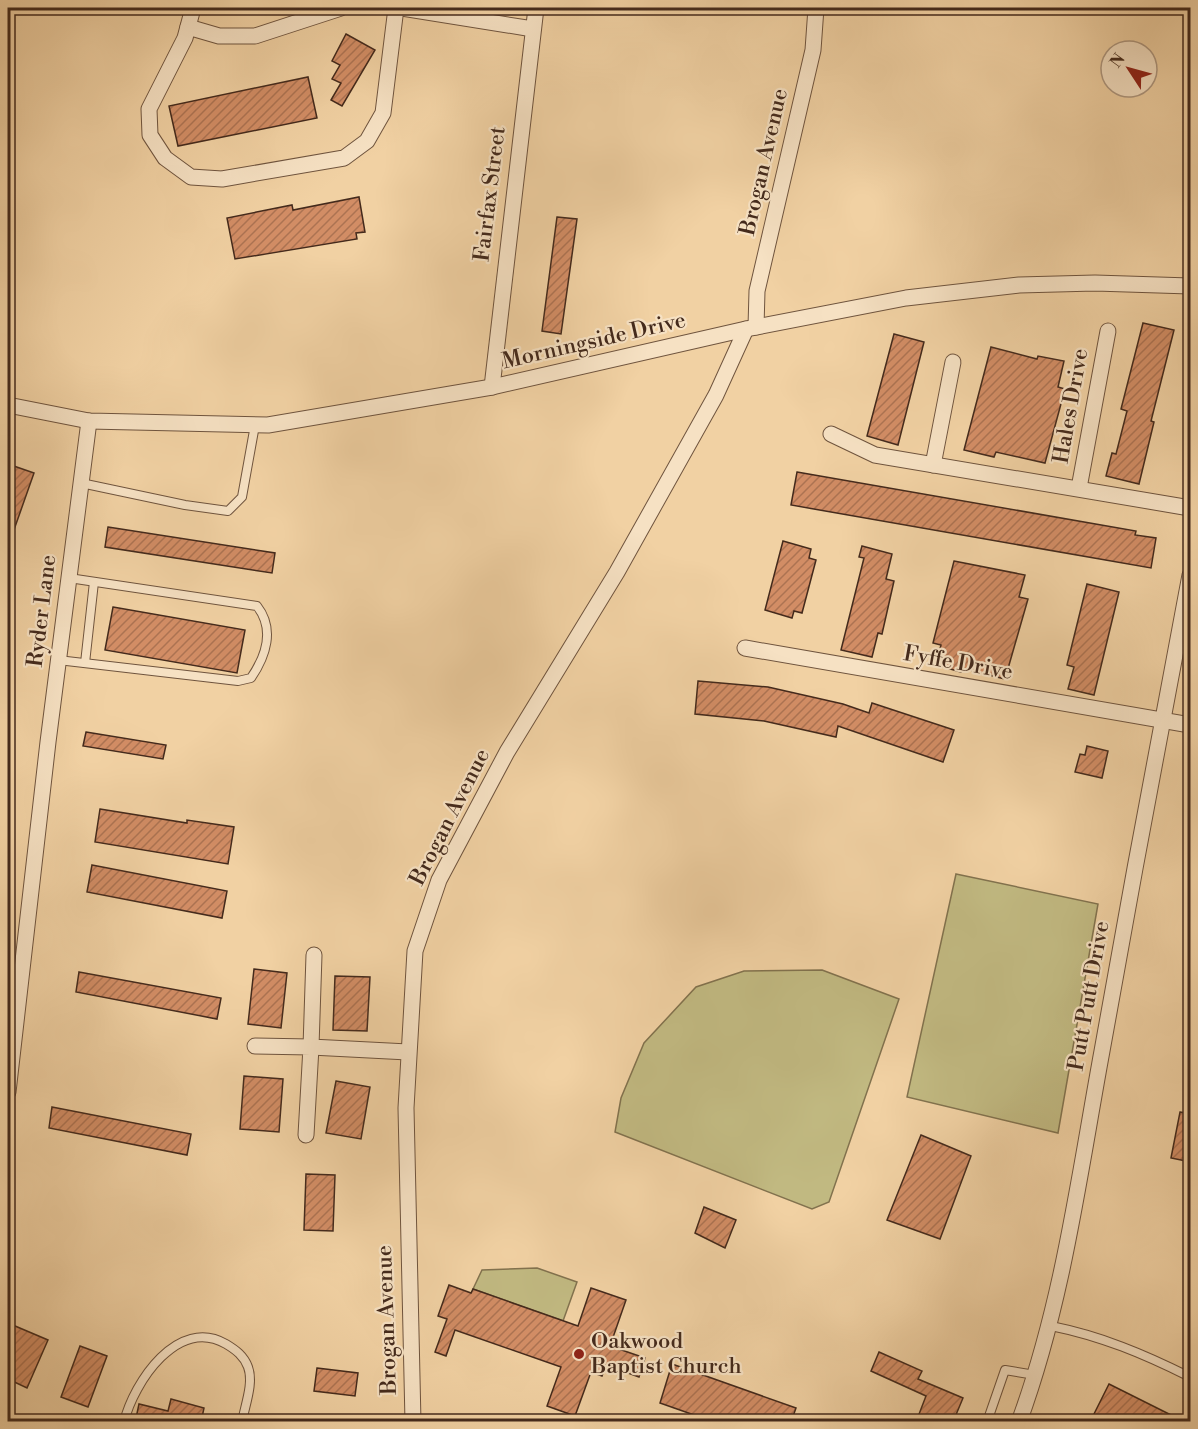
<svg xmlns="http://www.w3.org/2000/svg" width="1198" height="1429" font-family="'Libre Bodoni',serif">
	<defs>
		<pattern id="building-hatch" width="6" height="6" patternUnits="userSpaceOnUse" patternTransform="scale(1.5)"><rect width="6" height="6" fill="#d28d65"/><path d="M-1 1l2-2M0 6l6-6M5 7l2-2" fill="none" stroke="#ac7352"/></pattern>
	</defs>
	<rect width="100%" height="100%" fill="#f1d1a3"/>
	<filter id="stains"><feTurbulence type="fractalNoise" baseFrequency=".00333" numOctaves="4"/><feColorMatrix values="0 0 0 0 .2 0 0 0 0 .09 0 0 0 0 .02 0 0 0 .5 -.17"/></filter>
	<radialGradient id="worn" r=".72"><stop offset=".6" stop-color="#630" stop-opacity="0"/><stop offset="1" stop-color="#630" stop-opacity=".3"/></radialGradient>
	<g fill="#c1b981" stroke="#82724e" stroke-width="1.5">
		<path d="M956 874 1098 904 1058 1133 907 1097Z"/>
		<path d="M822 970 899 999 829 1202 812 1209 615 1132 621 1098 644 1043 696 987 744 971Z"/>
		<path d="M537 1268 577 1282 563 1321 473 1289 482 1270Z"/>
	</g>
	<g fill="url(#building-hatch)" stroke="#442a1c" stroke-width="1.5">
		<path d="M346 34 375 50 342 106 331 100 341 83 332 79 340 65 332 61Z"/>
		<path d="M308 77 317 118 178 146 169 106Z"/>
		<path d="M359 197 365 232 356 233 357 239 235 259 227 218 292 205 293 210Z"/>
		<path d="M557 217 577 219 561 334 542 331Z"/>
		<path d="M1143 323 1174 330 1151 421 1154 422 1139 484 1106 476 1112 453 1116 454 1127 411 1121 409Z"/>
		<path d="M894 334 924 342 898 445 867 436Z"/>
		<path d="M991 347 1037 359 1038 356 1064 361 1058 387 1065 389 1045 463 996 452 994 457 964 450Z"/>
		<path d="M8 464 34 473 9 544 8 543Z"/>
		<path d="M797 472 1136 531 1135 535 1156 538 1151 568 791 505Z"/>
		<path d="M108 527 275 553 272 573 105 547Z"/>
		<path d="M783 541 811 549 809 558 816 560 802 613 794 611 792 618 765 610Z"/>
		<path d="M862 546 892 554 886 579 894 581 882 634 878 633 872 657 841 650 864 558 859 557Z"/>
		<path d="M954 561 1025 575 1019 597 1028 599 1005 679 962 668 961 672 936 665 941 645 933 643Z"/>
		<path d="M1087 584 1119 592 1094 695 1068 689 1074 667 1067 665Z"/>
		<path d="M113 607 245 630 237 673 105 650Z"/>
		<path d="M698 681 768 687 843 704 869 713 872 703 954 730 943 762 838 726 836 737 764 721 695 714Z"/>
		<path d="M86 732 166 745 163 759 83 746Z"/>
		<path d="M1087 746 1108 751 1102 778 1075 772 1080 754 1085 755Z"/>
		<path d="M100 809 187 823V820L234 827 228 864 95 842Z"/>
		<path d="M92 865 227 891 222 918 87 892Z"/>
		<path d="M254 969 287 973 281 1028 248 1024Z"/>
		<path d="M79 972 221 998 217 1019 76 992Z"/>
		<path d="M335 976 370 977 367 1031 333 1030Z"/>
		<path d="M244 1076 283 1079 279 1132 240 1129Z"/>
		<path d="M336 1081 370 1087 361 1139 326 1133Z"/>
		<path d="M52 1107 191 1134 187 1155 49 1128Z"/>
		<path d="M1180 1112 1191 1114V1162L1171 1158Z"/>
		<path d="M921 1135 971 1156 940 1239 887 1220Z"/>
		<path d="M306 1174 335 1175 333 1231 304 1230Z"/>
		<path d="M704 1207 736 1220 725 1248 695 1233Z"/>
		<path d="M449 1285 471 1293 473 1289 578 1326 591 1288 626 1300 610 1346 645 1358 639 1377 606 1365 602 1376 591 1372 575 1416 547 1406 561 1367 455 1330 446 1356 435 1352 447 1319 438 1316Z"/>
		<path d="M8 1323 48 1340 27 1388 8 1379Z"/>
		<path d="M80 1346 107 1356 88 1407 61 1397Z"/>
		<path d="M879 1352 922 1371 918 1379 963 1398 953 1422H916L926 1396 871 1371Z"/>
		<path d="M672 1364 796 1408 791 1422H695L697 1416 660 1403Z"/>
		<path d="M317 1368 358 1373 355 1396 314 1391Z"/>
		<path d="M1109 1384 1185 1422H1090Z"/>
		<path d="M171 1399 204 1408 201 1422H151L136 1418 139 1404 168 1411Z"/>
	</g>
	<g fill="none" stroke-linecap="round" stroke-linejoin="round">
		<g stroke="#6f543e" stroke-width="10">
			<g id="lane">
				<path d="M81 483 185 505 228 511 242 497 255 425"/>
				<path d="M58 660 238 681 251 678C266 656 275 629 257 606L69 578"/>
				<path d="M85 663 94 582"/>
				<path d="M8 980 20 985"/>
				<path d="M1051 1326C1101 1336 1144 1354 1190 1377"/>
				<path d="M124 1422C134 1382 178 1316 226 1344 236 1350 244 1356 248 1367 254 1383 245 1405 242 1422"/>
				<path d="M987 1422 1005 1370 1035 1375"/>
			</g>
		</g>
		<g stroke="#6f543e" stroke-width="17">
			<g id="street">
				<path d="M193 8 185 38 149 109 150 135 165 158 191 177 222 179 344 158 367 141 383 113 396 8"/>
				<path d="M402 8 533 29"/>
				<path d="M188 27 219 36H255L341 8"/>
				<path d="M756 327 757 291 813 50 816 8"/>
				<path d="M492 387 536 8"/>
				<path d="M8 405 89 421 268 425 492 387 746 329 906 298 1019 285 1095 283 1190 286"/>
				<path d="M831 434 875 455 1190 508"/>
				<path d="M933 465 953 362"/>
				<path d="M1079 488 1108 331"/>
				<path d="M745 648 1190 725"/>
				<path d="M314 955 311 1047 408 1052"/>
				<path d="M255 1046 311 1047 306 1135"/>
				<path d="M8 1092 48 742 89 421"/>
				<path d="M413 1422 406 1108 415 951 439 880 507 752 617 572 716 395 746 329"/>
				<path d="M1019 1422C1063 1302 1079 1176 1102 1051 1130 892 1160 734 1190 575"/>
			</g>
		</g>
		<use href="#lane" stroke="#f6e1c3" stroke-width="8"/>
		<use href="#street" stroke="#f6e1c3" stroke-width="15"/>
	</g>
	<circle fill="#8f2418" stroke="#f6e1c3" stroke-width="2" cx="579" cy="1354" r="6"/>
	<g text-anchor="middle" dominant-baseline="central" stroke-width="4.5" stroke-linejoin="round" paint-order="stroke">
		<g font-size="22" fill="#442a1c" stroke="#f6e1c3">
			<text transform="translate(764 162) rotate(-77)">Brogan Avenue</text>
			<text transform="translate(490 194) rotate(-83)">Fairfax Street</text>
			<text transform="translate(594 341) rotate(-13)">Morningside Drive</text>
			<text transform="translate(1071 406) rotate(-80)">Hales Drive</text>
			<text transform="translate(42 611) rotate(-83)">Ryder Lane</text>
			<text transform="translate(958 663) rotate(10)">Fyffe Drive</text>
			<text transform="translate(450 817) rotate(-63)">Brogan Avenue</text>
			<text transform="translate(1089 996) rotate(-80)">Putt Putt Drive</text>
			<text transform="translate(387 1320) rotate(-92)">Brogan Avenue</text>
		</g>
		<g font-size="22" fill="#442a1c" stroke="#f6e1c3" text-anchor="start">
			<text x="591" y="1341">Oakwood<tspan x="591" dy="25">Baptist Church</tspan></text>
		</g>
	</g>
	<rect width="1198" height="1429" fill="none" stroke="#f1d1a3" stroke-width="30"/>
	<rect x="9" y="9" width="1180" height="1411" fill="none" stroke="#442a1c" stroke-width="3"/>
	<rect x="15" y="15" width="1168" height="1399" fill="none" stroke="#442a1c" stroke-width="1.5"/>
	<g transform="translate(1129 69) rotate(306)"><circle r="28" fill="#f6e1c3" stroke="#af9880" stroke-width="1.5"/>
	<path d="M0-4.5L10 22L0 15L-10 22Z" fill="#8f2418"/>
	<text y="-9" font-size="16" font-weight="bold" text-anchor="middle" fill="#442a1c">N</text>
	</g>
	<rect width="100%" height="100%" filter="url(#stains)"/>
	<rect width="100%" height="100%" fill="url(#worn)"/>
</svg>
